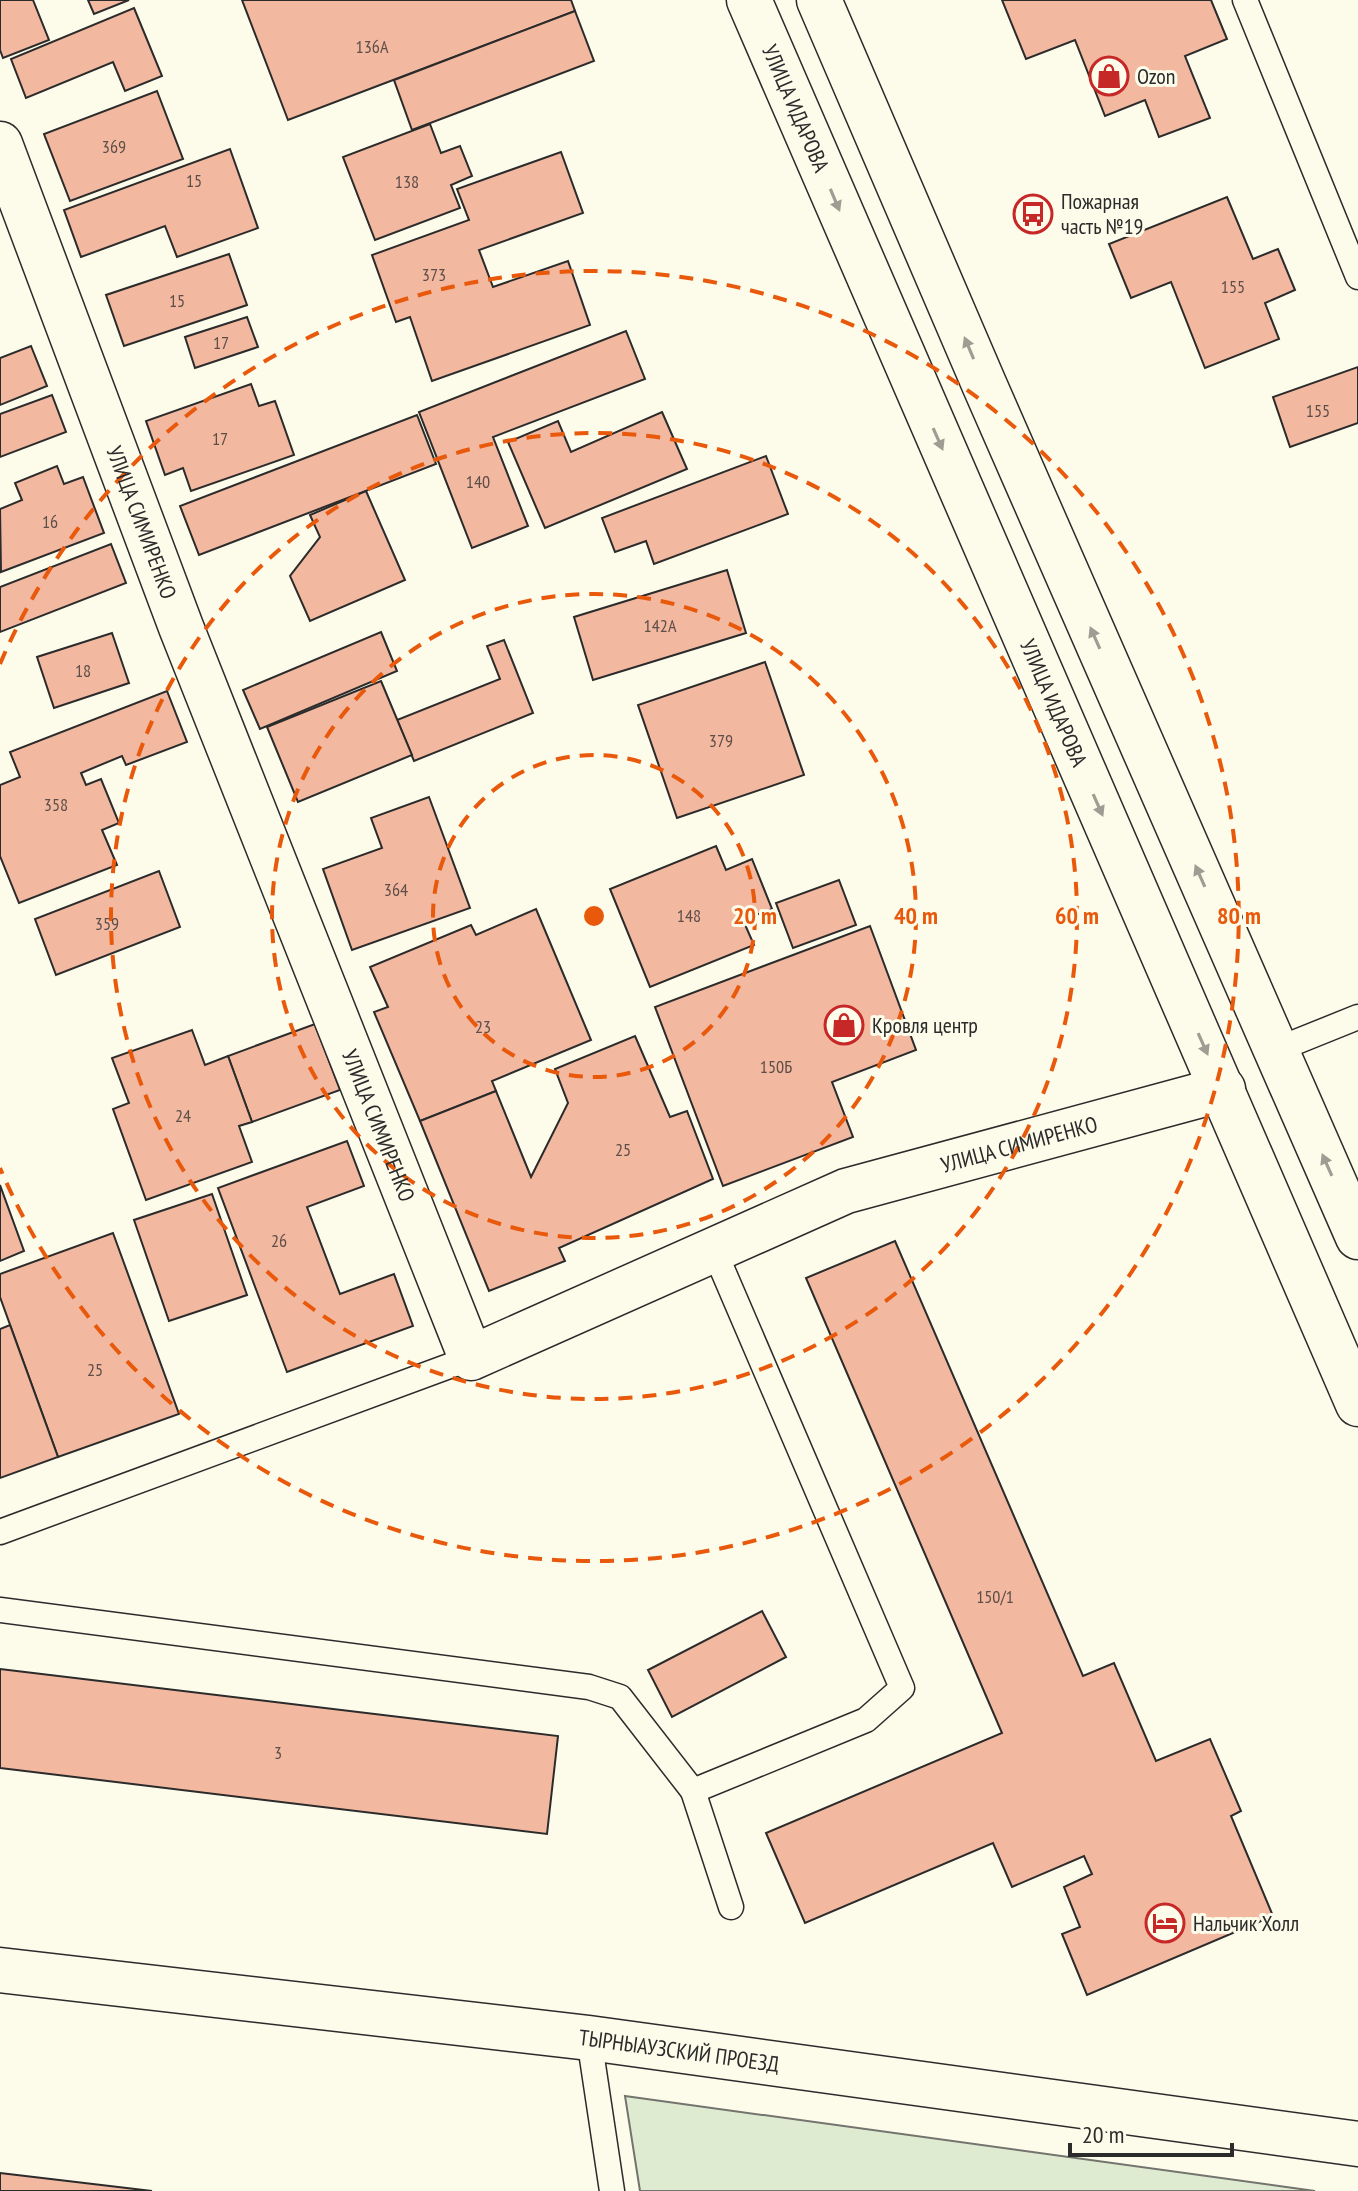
<svg xmlns="http://www.w3.org/2000/svg" width="1358" height="2191" font-family="'PT Sans Narrow',sans-serif">
	<rect width="100%" height="100%" fill="#fdfbea"/>
	<path fill="#deebd1" stroke="#74746e" stroke-width="2" d="M625 2096 1315 2191H640Z"/>
	<g fill="#f2b8a0" stroke="#2b2b2b" stroke-width="2">
		<path d="M0 0H33L49 40 3 58 0 50Z"/>
		<path d="M88 0H129L94 14Z"/>
		<path d="M242 0H571L575 11 288 120Z"/>
		<path d="M1002 0H1211L1227 39 1185 56 1210 118 1159 137 1145 100 1105 116 1075 40 1026 59Z"/>
		<path d="M134 8 162 76 125 91 113 62 26 98 11 59Z"/>
		<path d="M575 11 594 61 412 130 394 80Z"/>
		<path d="M157 91 183 159 70 201 44 134Z"/>
		<path d="M430 124 441 153 460 146 472 176 451 185 460 208 375 240 343 157Z"/>
		<path d="M230 149 258 228 177 257 165 226 81 257 64 210Z"/>
		<path d="M561 152 583 213 479 250 493 287 568 261 590 325 432 381 410 317 396 322 372 255 469 220 457 189Z"/>
		<path d="M1227 197 1253 259 1278 249 1295 290 1265 303 1279 339 1205 368 1171 282 1131 298 1109 244Z"/>
		<path d="M229 254 247 305 124 346 106 295Z"/>
		<path d="M247 317 258 347 195 368 185 337Z"/>
		<path d="M626 331 645 379 493 437 528 526 472 548 419 412Z"/>
		<path d="M31 346 47 386 0 405V358Z"/>
		<path d="M1358 367V423L1290 447 1273 397Z"/>
		<path d="M251 384 259 406 275 401 294 455 191 491 183 468 165 475 146 421Z"/>
		<path d="M52 395 66 432 0 457V414Z"/>
		<path d="M662 412 687 469 545 528 508 442 558 421 571 452Z"/>
		<path d="M417 415 436 464 199 555 180 506Z"/>
		<path d="M766 456 788 514 654 564 646 541 615 552 602 518Z"/>
		<path d="M57 466 64 484 83 477 104 533 1 572 0 509 22 500 15 483Z"/>
		<path d="M366 491 405 580 310 621 290 576 320 537 310 515Z"/>
		<path d="M111 544 126 583 0 632V587Z"/>
		<path d="M727 570 746 633 593 680 574 617Z"/>
		<path d="M381 632 397 671 260 729 243 690Z"/>
		<path d="M112 633 129 683 54 708 37 657Z"/>
		<path d="M504 640 533 713 414 761 397 720 500 679 487 646Z"/>
		<path d="M765 662 804 775 677 818 638 705Z"/>
		<path d="M381 681 412 755 298 802 267 727Z"/>
		<path d="M167 691 187 742 126 765 122 756 81 773 86 785 101 779 119 823 102 830 117 865 19 903 0 856V785L20 777 10 752Z"/>
		<path d="M429 797 470 908 352 950 323 869 382 848 371 818Z"/>
		<path d="M716 846 726 870 752 859 772 909 743 920 754 945 650 987 610 889Z"/>
		<path d="M159 871 180 927 56 975 35 919Z"/>
		<path d="M839 880 856 925 793 948 776 903Z"/>
		<path d="M536 909 591 1040 492 1081 496 1091 420 1121 374 1012 388 1007 370 967 471 925 476 935Z"/>
		<path d="M870 926 916 1050 832 1082 853 1137 723 1186 655 1007Z"/>
		<path d="M315 1024 340 1090 252 1122 228 1056Z"/>
		<path d="M192 1030 205 1065 228 1056 252 1122 239 1126 252 1162 146 1200 113 1109 129 1103 112 1058Z"/>
		<path d="M635 1036 670 1117 687 1111 713 1179 559 1248 565 1261 489 1291 420 1121 496 1091 531 1177 568 1103 555 1069Z"/>
		<path d="M347 1141 364 1186 307 1207 340 1294 394 1274 413 1326 287 1372 218 1188Z"/>
		<path d="M0 1185 24 1251 0 1261Z"/>
		<path d="M212 1194 247 1295 169 1321 134 1220Z"/>
		<path d="M113 1233 179 1414 58 1457 0 1297V1274Z"/>
		<path d="M895 1241 1083 1676 1114 1663 1156 1761 1210 1739 1241 1811 1231 1816 1273 1916 1087 1995 1062 1934 1080 1927 1064 1887 1092 1874 1084 1856 1012 1887 993 1843 805 1923 766 1833 1002 1733 806 1278Z"/>
		<path d="M10 1325 58 1457 0 1478V1329Z"/>
		<path d="M762 1611 786 1657 672 1717 648 1670Z"/>
		<path d="M0 1669 558 1736 547 1834 0 1768Z"/>
		<path d="M0 2173 152 2191H0Z"/>
	</g>
	<g fill="none" stroke-linecap="round" stroke-linejoin="round">
		<g stroke="#2b2b2b" stroke-width="27">
			<g id="service">
				<path d="M1245 0 1358 277"/>
				<path d="M1276 1050 1358 1017"/>
				<path d="M0 1532 471 1358"/>
				<path d="M0 1610 589 1687 620 1697 693 1791 866 1720 902 1688 714 1250"/>
				<path d="M693 1791 731 1907"/>
				<path d="M589 2038 612 2191"/>
			</g>
		</g>
		<g stroke="#2b2b2b" stroke-width="47">
			<g id="minor">
				<path id="s1" d="M0 144 181 627 471 1358 846 1191 1223 1089"/>
				<path id="s2" d="M0 1970 589 2038 1358 2144"/>
			</g>
		</g>
		<g stroke="#2b2b2b" stroke-width="47">
			<g id="primary">
				<path id="s3" d="M749 0 1358 1404"/>
				<path d="M819 0 984 384 1358 1237"/>
			</g>
		</g>
		<use href="#service" stroke="#fdfbea" stroke-width="24"/>
		<use href="#minor" stroke="#fdfbea" stroke-width="44"/>
		<use href="#primary" stroke="#fdfbea" stroke-width="44"/>
	</g>
	<defs><path id="oneway-solid" d="M-6-.8H1V-3.2L6.5 0L1 3.2V.8H-6Z" transform="scale(2)"/></defs>
	<g fill="#9e9d94">
		<use href="#oneway-solid" transform="translate(835 200) rotate(67)"/>
		<use href="#oneway-solid" transform="translate(969 348) rotate(-113)"/>
		<use href="#oneway-solid" transform="translate(938 439) rotate(66)"/>
		<use href="#oneway-solid" transform="translate(1095 638) rotate(-114)"/>
		<use href="#oneway-solid" transform="translate(1098 805) rotate(66)"/>
		<use href="#oneway-solid" transform="translate(1200 876) rotate(-114)"/>
		<use href="#oneway-solid" transform="translate(1203 1044) rotate(66)"/>
		<use href="#oneway-solid" transform="translate(1327 1165) rotate(-114)"/>
	</g>
	<g fill="none" stroke="#e8590c" stroke-width="4" stroke-dasharray="14 10">
		<circle cx="594" cy="916" r="161"/>
		<circle cx="594" cy="916" r="322"/>
		<circle cx="594" cy="916" r="483"/>
		<path d="M0 664A645 645 0 1 1 0 1168"/>
	</g>
	<defs>
		<g id="shop-ring" transform="scale(2)"><circle r="9.5" fill="#fdfbea" stroke="#c62828" stroke-width="1.5"/><path d="M-5-2.5h2.3a2.7 3.5 0 0 1 5.4 0H5L5.5 6h-11ZM-1.5-2.5h3a1.5 2.3 0 0 0-3 0Z" fill="#c62828"/></g>
		<g id="bus-ring" transform="scale(2)"><circle r="9.5" fill="#fdfbea" stroke="#c62828" stroke-width="1.5"/><path d="M-5-6H5V4H4V6H2V4H-2V6H-4V4H-5ZM-3.5-4V0h7V-4ZM-3.5 1.2v1.5H-2V1.2ZM2 1.2v1.5H3.5V1.2Z" fill="#c62828"/></g>
		<g id="hotel-ring" transform="scale(2)"><circle r="9.5" fill="#fdfbea" stroke="#c62828" stroke-width="1.5"/><path d="M-6-4.5h1.5V1H6V5H4.5V3h-9V5H-6ZM-4 0a1.8 1.8 0 1 1 3.6 0ZM.5 0V-2.5h3Q6-2.5 6 0Z" fill="#c62828"/></g>
	</defs>
	<g fill-rule="evenodd">
		<use href="#shop-ring" x="1109" y="76"/>
		<use href="#bus-ring" x="1033" y="214"/>
		<use href="#shop-ring" x="844" y="1025"/>
		<use href="#hotel-ring" x="1165" y="1923"/>
	</g>
	<g text-anchor="middle" dominant-baseline="central" stroke-width="6" stroke-linejoin="round" paint-order="stroke">
		<g font-size="18" fill="#5d4e48">
			<text x="372" y="46">136А</text>
			<text x="114" y="146">369</text>
			<text x="194" y="180">15</text>
			<text x="407" y="181">138</text>
			<text x="434" y="274">373</text>
			<text x="1233" y="286">155</text>
			<text x="177" y="300">15</text>
			<text x="221" y="342">17</text>
			<text x="1318" y="410">155</text>
			<text x="220" y="438">17</text>
			<text x="478" y="481">140</text>
			<text x="50" y="521">16</text>
			<text x="660" y="625">142А</text>
			<text x="83" y="670">18</text>
			<text x="721" y="740">379</text>
			<text x="56" y="804">358</text>
			<text x="396" y="889">364</text>
			<text x="689" y="915">148</text>
			<text x="107" y="923">359</text>
			<text x="483" y="1026">23</text>
			<text x="776" y="1066">150Б</text>
			<text x="183" y="1115">24</text>
			<text x="623" y="1149">25</text>
			<text x="279" y="1240">26</text>
			<text x="95" y="1369">25</text>
			<text x="995" y="1596">150/1</text>
			<text x="278" y="1752">3</text>
		</g>
		<g font-size="22" fill="#2b2b2b" stroke="#fdfbea" text-anchor="start">
			<text x="1137" y="76">Ozon</text>
			<text x="1061" y="201">Пожарная<tspan x="1061" dy="25">часть №19</tspan></text>
			<text x="872" y="1025">Кровля центр</text>
			<text x="1193" y="1923">Нальчик Холл</text>
		</g>
		<g font-size="22" fill="#2b2b2b" stroke="#fdfbea">
			<text stroke="none"><textPath href="#s3" startOffset="118">УЛИЦА ИДАРОВА</textPath></text>
			<text stroke="none"><textPath href="#s1" startOffset="404">УЛИЦА СИМИРЕНКО</textPath></text>
			<text stroke="none"><textPath href="#s3" startOffset="766">УЛИЦА ИДАРОВА</textPath></text>
			<text stroke="none"><textPath href="#s1" startOffset="1052">УЛИЦА СИМИРЕНКО</textPath></text>
			<text stroke="none"><textPath href="#s1" startOffset="1892">УЛИЦА СИМИРЕНКО</textPath></text>
			<text stroke="none"><textPath href="#s2" startOffset="684">ТЫРНЫАУЗСКИЙ ПРОЕЗД</textPath></text>
		</g>
	</g>
	<circle cx="594" cy="916" r="12" fill="#e8590c" stroke="#fdfbea" stroke-width="4"/>
	<g font-size="24" text-anchor="middle" font-weight="bold" fill="#e8590c" stroke="#fdfbea" stroke-width="6" stroke-linejoin="round" paint-order="stroke">
		<text x="755" y="924">20 m</text>
		<text x="916" y="924">40 m</text>
		<text x="1077" y="924">60 m</text>
		<text x="1239" y="924">80 m</text>
	</g>
	<path d="M1070 2143v12h162v-12" fill="none" stroke="#2b2b2b" stroke-width="4"/>
	<text x="1082" y="2143" font-size="24" fill="#2b2b2b" stroke="#fdfbea" stroke-width="6" paint-order="stroke">20 m</text>
</svg>
